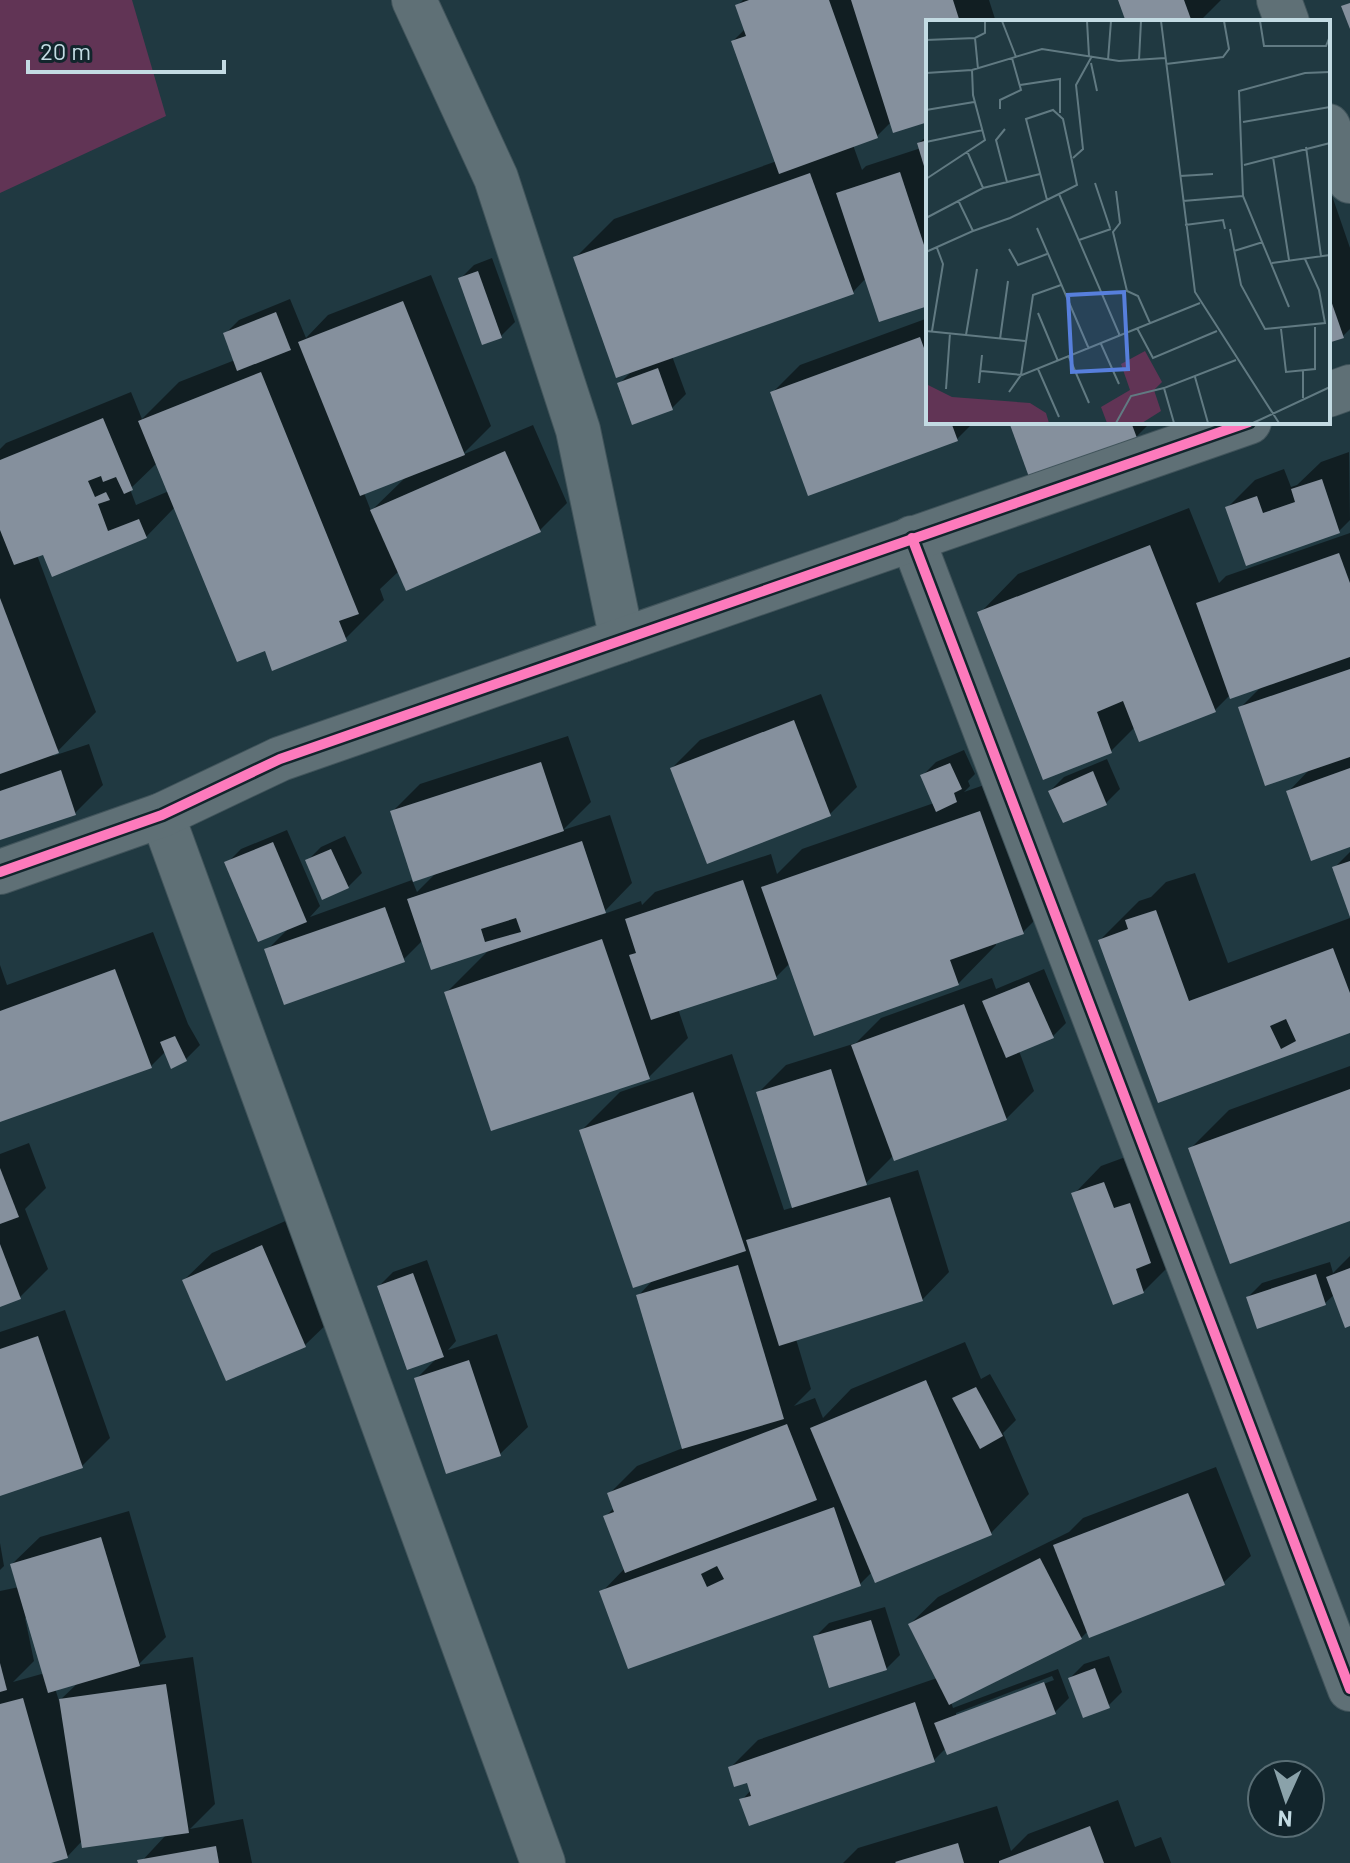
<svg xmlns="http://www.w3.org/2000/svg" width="1350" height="1863" font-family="Barlow,sans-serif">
	<rect width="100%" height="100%" fill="#203941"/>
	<path fill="#613455" d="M0 0H132L166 116 0 193Z"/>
	<g fill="#0007" fill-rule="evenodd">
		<path d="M743 0H989L996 22H928V119L891 122 877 136 853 145 862 170 866 166 921 148 919 143 928 135V304L866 278 853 292 672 356 686 394 672 408 619 384 634 369 575 258 614 219 777 161 733 41 745 29 737 6Z"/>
		<path d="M1120 0H1221L1199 22H1128Z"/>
		<path d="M1328 184 1350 248V329L1343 336 1328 341Z"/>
		<path d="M492 258 515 322 501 336 460 279 474 265Z"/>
		<path d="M431 275 491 426 462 455 533 425 567 503 540 530 399 571 380 589 384 600 345 639 266 648 175 507 146 537 37 555 96 712 53 756 89 744 103 785 75 813 0 838V449L6 443 131 392 142 419 179 382 235 360 225 334 239 320 290 299 306 338 328 315ZM157 463 169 491 136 505 130 489ZM407 476 371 511 364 493Z"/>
		<path d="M928 318V422H974L957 439 772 393 800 365Z"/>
		<path d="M1011 422H1151L1136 437Z"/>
		<path d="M1349 452 1350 520 1339 531 1227 508 1255 480 1284 469 1291 487 1297 485 1321 462Z"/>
		<path d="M1189 508 1219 583 1226 576 1350 533V845L1288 792 1312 767 1240 708 1263 685 1230 695 1215 710 1135 727 1111 751 980 613 1018 574Z"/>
		<path d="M821 694 857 787 830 814 672 768 700 740Z"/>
		<path d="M568 736 591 802 563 830 610 815 632 883 601 915 641 901 642 905 655 892 771 854 777 874 802 849 934 803 922 776 936 762 964 750 975 774 968 781 970 786 964 792 1019 773 1062 893 1023 932 995 942 996 945 958 984 790 963 776 977 678 1009 688 1038 649 1077 446 993 491 948 423 940 403 960 267 950 289 928 227 863 241 849 287 830 320 906 310 917 412 880 417 892 437 872 392 812 420 784Z"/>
		<path d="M1107 759 1120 789 1106 803 1050 791 1064 777Z"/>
		<path d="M345 836 362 873 348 887 307 861 321 847Z"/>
		<path d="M1350 852V913L1334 868Z"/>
		<path d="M1195 873 1228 963 1350 918V1031L1159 1101 1100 940 1139 901 1151 897 1166 882Z"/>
		<path d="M153 932 188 1024 200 1045 186 1059 166 1051 151 1066 0 1120V965L7 985Z"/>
		<path d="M1044 969 1066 1023 1052 1037 1019 1051 1034 1091 1006 1119 894 1155 862 1187 918 1170 949 1272 922 1300 796 1339 811 1389 794 1406 815 1398 823 1418 851 1389 965 1342 981 1379 990 1374 1016 1420 1003 1433 1029 1494 991 1533 873 1571 860 1584 602 1592 625 1568 606 1516 615 1507 609 1494 637 1466 683 1448 638 1296 654 1279 581 1131 620 1092 732 1054 784 1210 794 1207 758 1093 786 1065 856 1043 881 1018 992 978 996 989Z"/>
		<path d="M1350 1066V1219L1190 1149 1229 1110Z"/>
		<path d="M29 1143 46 1188 25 1209 48 1269 20 1297 0 1305V1154Z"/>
		<path d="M1131 1155 1171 1264 1143 1292 1074 1194 1101 1166Z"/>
		<path d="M290 1219 333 1318 305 1345 184 1280 212 1253Z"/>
		<path d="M1350 1256V1324L1335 1294 1325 1303 1248 1297 1262 1283 1330 1262 1333 1273Z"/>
		<path d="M427 1260 456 1341 448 1350 497 1334 528 1427 500 1454 417 1378 439 1356 379 1286 393 1272Z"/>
		<path d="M65 1310 110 1438 82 1466 0 1494V1332Z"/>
		<path d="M1216 1467 1251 1556 1223 1583 1089 1630 1081 1638 951 1702 953 1708 1058 1669 1069 1698 1055 1712 946 1748 934 1760 742 1800 751 1790 748 1781 730 1768 758 1740 937 1678 910 1624 938 1597 1069 1532 1083 1518ZM1052 1676 1054 1680 956 1717V1713Z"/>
		<path d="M129 1511 166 1637 138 1665 193 1657 215 1804 190 1829 243 1819 252 1863H140L166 1835 82 1841 67 1857 44 1863H0V1591L19 1587 12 1564 40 1537ZM28 1617 45 1673 13 1682 34 1661 25 1618ZM79 1682 59 1701 55 1688Z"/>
		<path d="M0 1543 4 1566 0 1570Z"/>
		<path d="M885 1607 900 1655 886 1669 815 1637 829 1623Z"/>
		<path d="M1109 1656 1122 1692 1108 1706 1070 1678 1084 1664Z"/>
		<path d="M1118 1800 1135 1847 1161 1837 1171 1863H843L858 1848 997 1806 1011 1851 1028 1834Z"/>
	</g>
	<g fill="#85909d" fill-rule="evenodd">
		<path d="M749 0H829L878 138 779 174 731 41 746 36 735 5Z"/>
		<path d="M851 0H953L960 22H928V122L893 133Z"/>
		<path d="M1118 0H1184L1192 22H1126Z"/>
		<path d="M1350 3V29L1341 6Z"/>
		<path d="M928 140V176H927L917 143Z"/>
		<path d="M900 172 928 257V306L879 322 836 193Z"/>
		<path d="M810 173 854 294 616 378 573 257Z"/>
		<path d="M478 271 502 338 482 345 458 278Z"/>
		<path d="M1328 292 1344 338 1328 343Z"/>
		<path d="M403 301 465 455 360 496 298 342Z"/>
		<path d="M276 312 291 350 237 371 223 333Z"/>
		<path d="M920 337 928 359V422H951L958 441 808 496 770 392Z"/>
		<path d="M658 368 673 410 632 425 617 383Z"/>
		<path d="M261 372 359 614 339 621 347 641 272 671 265 651 237 662 138 421Z"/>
		<path d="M103 418 133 490 124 494 116 477 103 482 101 476 88 481 95 497 106 492 110 500 98 504 108 531 139 519 147 538 52 577 43 555 14 565 0 530V460Z"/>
		<path d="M1009 422H1131L1137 438 1029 477Z"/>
		<path d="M505 451 541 532 406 591 370 510Z"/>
		<path d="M1322 479 1340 533 1246 566 1225 507 1257 496 1263 513 1295 502 1291 489Z"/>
		<path d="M1150 545 1216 712 1139 742 1123 701 1097 712 1112 753 1043 780 977 612Z"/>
		<path d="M1339 553 1350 583V657L1230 699 1196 603Z"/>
		<path d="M0 598 59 753 0 774Z"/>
		<path d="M1350 669V757L1265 786 1238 707Z"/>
		<path d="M794 720 831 816 707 864 670 768Z"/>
		<path d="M541 762 564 831 413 882 390 811Z"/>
		<path d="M950 763 962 789 954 793 957 802 936 812 920 775Z"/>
		<path d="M1350 768V847L1311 861 1286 791Z"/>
		<path d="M61 770 76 815 0 840V791Z"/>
		<path d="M1093 771 1107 805 1063 823 1048 791Z"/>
		<path d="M980 811 1024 934 950 960 959 985 814 1036 761 887Z"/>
		<path d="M582 841 606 913 431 970 407 899ZM516 918 521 932 485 942 481 929Z"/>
		<path d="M273 842 307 922 258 942 224 862Z"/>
		<path d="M331 849 349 888 322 900 305 860Z"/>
		<path d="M1350 861V917L1332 867Z"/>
		<path d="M743 880 777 979 651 1020 629 955 636 953 625 919Z"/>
		<path d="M385 907 405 962 284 1005 264 949Z"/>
		<path d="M1156 910 1189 1001 1333 948 1350 993V1033L1158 1103 1098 940 1128 929 1125 920ZM1286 1019 1296 1041 1281 1049 1270 1026Z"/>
		<path d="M602 939 650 1079 491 1131 444 992Z"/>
		<path d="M115 969 152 1068 0 1122V1011Z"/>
		<path d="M1029 982 1054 1038 1006 1058 982 1001Z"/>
		<path d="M964 1004 1007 1120 894 1161 851 1045Z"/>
		<path d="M175 1036 187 1061 171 1069 160 1042Z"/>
		<path d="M831 1069 867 1185 792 1208 756 1092Z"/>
		<path d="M1350 1089V1221L1230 1264 1188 1148Z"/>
		<path d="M693 1092 746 1251 633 1288 579 1130Z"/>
		<path d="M0 1168 19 1217 0 1224Z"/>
		<path d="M1104 1182 1114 1208 1130 1203 1151 1263 1136 1269 1144 1293 1113 1305 1071 1193Z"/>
		<path d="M890 1197 923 1301 779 1346 746 1240Z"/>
		<path d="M0 1244 21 1299 0 1307Z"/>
		<path d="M262 1245 306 1347 226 1381 182 1280Z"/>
		<path d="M738 1265 784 1419 682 1449 636 1295Z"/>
		<path d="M1350 1268V1326L1345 1328 1326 1277Z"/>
		<path d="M413 1273 444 1357 407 1370 377 1286Z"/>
		<path d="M1316 1274 1326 1305 1257 1329 1246 1297Z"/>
		<path d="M38 1336 83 1468 0 1496V1349Z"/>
		<path d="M469 1360 501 1456 446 1474 414 1378Z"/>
		<path d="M926 1380 992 1535 875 1583 810 1428Z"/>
		<path d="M976 1387 1003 1436 980 1449 952 1398Z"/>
		<path d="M787 1424 817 1500 625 1573 603 1516 614 1512 607 1493Z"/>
		<path d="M1188 1493 1225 1585 1089 1638 1053 1545Z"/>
		<path d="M834 1507 861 1586 628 1669 599 1591ZM717 1566 724 1579 707 1587 701 1574Z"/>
		<path d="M101 1537 140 1666 48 1693 10 1564Z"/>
		<path d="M1040 1558 1082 1639 949 1705 908 1624Z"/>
		<path d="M871 1620 887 1670 829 1688 813 1636Z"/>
		<path d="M0 1663 7 1690 0 1692Z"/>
		<path d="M1095 1668 1110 1708 1083 1718 1068 1678Z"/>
		<path d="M1044 1682 1056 1714 947 1755 934 1723Z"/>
		<path d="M166 1684 189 1833 82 1848 59 1699Z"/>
		<path d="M23 1698 68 1858 51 1863H0V1704Z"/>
		<path d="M915 1702 935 1762 749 1826 739 1799 751 1796 747 1783 734 1787 728 1767Z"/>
		<path d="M1090 1826 1104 1863H999V1861Z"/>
		<path d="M958 1843 964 1863H896L895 1862Z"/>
		<path d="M216 1846 219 1863H138L137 1860Z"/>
	</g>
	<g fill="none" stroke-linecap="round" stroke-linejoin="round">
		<g stroke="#41545b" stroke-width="46">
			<g id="minor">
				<path d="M414 0 496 178 578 430 622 640"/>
				<path d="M1279 0 1287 22"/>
				<path d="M1328 126 1350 181"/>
				<path d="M1328 395 1350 387"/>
				<path d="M912 538 1350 1689"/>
				<path d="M162 815 543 1863"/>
				<path d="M0 872 162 815 280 759 1249 422"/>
			</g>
		</g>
		<use href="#minor" stroke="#5f7076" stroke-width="44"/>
		<g stroke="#12252c" stroke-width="15">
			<g id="cycleway">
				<path d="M912 538 1350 1689"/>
				<path d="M0 872 162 815 280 759 1249 422"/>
			</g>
		</g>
		<use href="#cycleway" stroke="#fd7abc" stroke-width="10"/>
	</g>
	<g transform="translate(926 20)">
		<rect width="404" height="404" fill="#203941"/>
		<path d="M219 331 236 362 228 370 235 391 216 403H181L175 387 204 370 195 344ZM0 364 26 377 104 383 120 393 123 403H0Z" fill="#613455"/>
		<path fill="none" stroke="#617a82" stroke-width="2" d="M76 1 90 37M161 1 163 36M235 1 269 272 353 403M334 1 338 26H400L404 16M49 18 52 49M0 20 49 18 59 13V1M182 40 185 1M213 40 215 1M165 43 171 71M240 44 297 37 303 29 298 1M0 53 46 50 116 29 193 41 239 38M94 65 134 59V93M74 89V80L95 70 86 38M0 90 48 82M317 102 404 87M79 109 70 120 81 162M0 122 57 110M380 127 395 236M41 131 57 168M347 137 363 240M147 138 157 129 150 65 166 36M318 145 404 123M254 156 287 154M0 159 59 120 47 75 46 50M169 163 184 208M190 171 194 203 187 212 201 271 212 276 224 303M133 174 194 316M257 181 317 176M0 198 57 168 114 154M259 205 297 200 299 209M111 208 163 329M304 209 315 265 339 309 399 303 393 270 379 239M47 211 84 198 133 174 151 165 137 99 127 90 100 99 121 180M153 220 185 209M83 229 92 245 121 234M308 231 337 222M0 232 47 211 32 180M346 243 404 235M363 287 317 176 313 71 379 53 404 52M112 293 132 341M211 308 227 338 291 311M355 309 360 352 389 349V307M0 311 99 321M6 311 17 244 11 228M40 315 51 249M74 319 82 261M175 324 193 364M143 337 163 383M112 349 133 397M55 351 96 355 274 283M377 351V378M269 357 282 403M53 363 56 335M20 369 24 313M83 372 95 355 107 275 135 265M190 403 205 376 238 368M248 403 238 368 310 340M327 403 404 367"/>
		<path fill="#577fdc" fill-opacity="0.15" stroke="#577fdc" stroke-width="4" d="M198 272 202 349 146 352 142 275Z"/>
		<rect width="404" height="404" fill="none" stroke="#c3dbe3" stroke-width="4"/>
	</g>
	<g transform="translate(1286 1799) rotate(183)"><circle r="38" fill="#12252c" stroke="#596e75" stroke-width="2"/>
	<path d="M0-6L14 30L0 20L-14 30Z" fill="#8aa2aa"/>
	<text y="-12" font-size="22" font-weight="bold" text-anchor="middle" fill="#c3dbe3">N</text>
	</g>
	<path d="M28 60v12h196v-12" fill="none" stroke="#c3dbe3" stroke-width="4"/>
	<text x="40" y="60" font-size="24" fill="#c3dbe3" stroke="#12252c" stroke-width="6" paint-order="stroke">20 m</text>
</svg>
